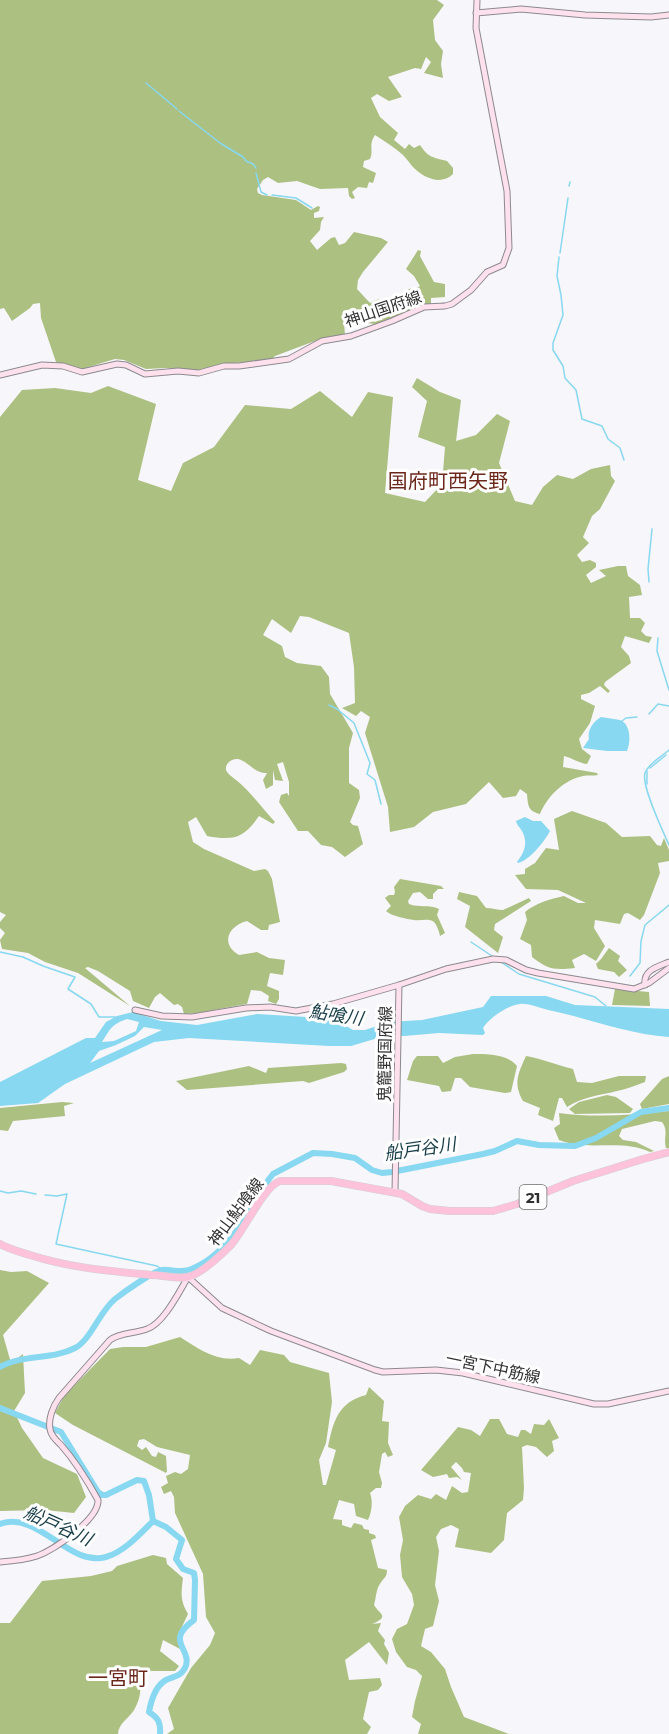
<svg xmlns="http://www.w3.org/2000/svg" width="669" height="1734" font-family="Montserrat,'Noto Sans JP',sans-serif">
	<rect width="100%" height="100%" fill="#f7f6fa"/>
	<g fill="#acc082">
		<path d="M0 0H437L444 5 433 20 435 40 443 51 441 64 443 78 424 73 431 62 426 57 421 69 415 68 388 77 402 97 389 101 377 94 371 98 380 117 398 133 394 140 405 149 409 144 414 148 420 145C429 158 432 157 447 161L453 168V174C441 186 423 178 412 166 409 162 406 158 403 155 394 147 384 141 375 135 368 145 374 150 370 159L364 161 363 167 376 173 373 183 369 182 367 188 358 187 352 192 355 198 352 199 349 196 348 188 320 189 297 181 278 183 268 177 263 180 257 189 258 193 262 195 296 200 311 210 318 206 320 207 319 211 314 213V218L324 217 321 222 320 230 310 241 317 250 331 238 335 237 339 245 345 243 354 232 381 238 388 242 363 272 358 280 357 289 370 303 379 299 382 305 411 288 415 289 420 286 414 276 406 269 418 250 421 251 420 256 434 282 445 284V297L431 298V304L417 307 391 320 375 324 360 322 351 309 343 311 345 335 315 341 275 356 271 360 222 364 195 371 166 368 146 369 124 360 115 359 82 369 56 362 41 318 40 303 33 304 30 308 12 321 4 308 0 309Z"/>
		<path d="M417 378 440 392 461 400 456 441 476 435 497 414 510 421 499 463 515 501 532 505 543 487 557 475 573 479 591 469 610 465 611 476 615 481 600 509 592 516 583 537 589 543 577 555 582 562 590 560 596 563V567L586 575 591 583 606 576 599 570 618 566H626L628 576 640 585 642 595 629 597 630 618H640L645 623 641 631 646 636 652 637 649 643 625 636 621 647 629 656 631 663 605 682 604 685 610 691 608 693 600 686 589 693 581 695V699L595 706 590 723 579 739 582 749 591 756 587 764C578 763 573 758 564 756L563 767 597 773 598 775C593 776 587 775 583 776 563 780 547 797 540 814 528 811 528 806 527 794L520 789 516 796 503 798 489 782 466 804 433 812 414 827 390 832 388 807 365 733 370 717 361 711 356 716 342 708 355 703 354 667 349 633 309 617 300 616 291 633 272 619 263 635 282 646 285 657 297 663 321 666 329 677 330 694 353 733 349 748V783L359 790 360 798 350 822 353 825 358 826 363 844 345 857 332 847 321 845 308 831H298L279 802 281 795 287 793 289 796V782L283 762 277 764 283 781 275 780 273 770V785L266 789 263 780 267 773C255 774 248 761 238 759 231 758 225 764 226 770 228 775 233 777 236 780 251 792 262 808 275 822L273 824 259 816C244 838 234 841 207 836L196 817 188 822 193 842 204 849 254 871 265 869 268 871 272 879 280 922 269 925 268 930H261L247 921C228 926 220 944 239 955L257 952 269 958 285 960 283 975 270 973 267 986 279 991V999L276 1004 268 1001 269 996 261 991 251 990 247 1004C226 1007 205 1013 184 1014L182 1007 178 1004 174 1005 160 993 155 997 149 1008 133 1001 130 991 98 971 88 967 85 968 130 1006 78 973 45 962 28 953 2 949 0 940 5 933 0 928V922L6 915 0 912V417L22 390 55 388 91 393 108 386 156 404 138 480 171 491 183 463 214 447 245 405 291 409 320 391 352 417 368 392 393 397 385 493 425 502 442 484 445 447 418 437 427 401 412 387Z"/>
		<path d="M572 811 606 823 622 837 650 836 657 845 661 846 664 838 669 850V861L658 863 660 873 644 915 640 920 628 913 624 914 620 924 595 920 594 928 605 946 596 961 584 954 572 960 575 968C554 970 549 970 532 957L531 945 520 939 527 920 525 912C536 903 550 899 564 896L578 903H586L558 890 526 889 515 875 525 874V869L535 863 546 848 559 850 554 819Z"/>
		<path d="M400 879 441 886 444 889H438L433 894V899H428L420 892 413 893 408 901 409 904C419 908 429 904 439 909L437 915 445 933 440 936C439 932 437 925 434 922 429 918 420 921 414 920 407 919 391 916 386 911L391 906 385 898 389 895H394L395 892 394 887Z"/>
		<path d="M459 892 477 896 486 908C492 908 497 910 503 910L529 898 531 901 495 924 494 930 503 937 498 953 465 927 470 906 457 899Z"/>
		<path d="M609 948 620 956 618 961 627 970 619 977 614 972 598 969 596 964 601 959Z"/>
		<path d="M615 989 649 992 650 1006 612 1005Z"/>
		<path d="M473 1054C487 1054 508 1054 517 1066L511 1092 505 1093 470 1087 461 1078H455L451 1091 442 1092 439 1086 407 1080 413 1061 417 1056H438L443 1063 455 1057Z"/>
		<path d="M526 1056C543 1059 557 1065 573 1069L577 1082 592 1083 619 1076H646L645 1082C636 1085 627 1089 617 1091 598 1096 585 1096 567 1107L562 1098H559L553 1121 538 1115 540 1108 523 1101C513 1083 518 1074 526 1056Z"/>
		<path d="M341 1063 346 1064 347 1069 344 1072 309 1083 303 1081 187 1090 176 1081 249 1066 266 1073 268 1068Z"/>
		<path d="M669 1076V1104L642 1109 640 1104 662 1079Z"/>
		<path d="M607 1095 616 1097 633 1109 630 1113 575 1114 569 1109 579 1102Z"/>
		<path d="M62 1102 74 1103 64 1106 65 1116 13 1121 8 1131 0 1130V1108Z"/>
		<path d="M669 1111V1148H666C663 1138 669 1131 662 1122L655 1121 622 1129 619 1136 623 1140 636 1142 654 1151 650 1152C620 1138 589 1152 559 1140L554 1128 560 1124 559 1113C595 1118 633 1115 669 1111Z"/>
		<path d="M0 1270 11 1272 27 1271 49 1283 3 1335 11 1363 23 1354 25 1393 14 1411 22 1428 43 1458 77 1474 86 1497 74 1513 45 1510 0 1511Z"/>
		<path d="M180 1337C199 1349 216 1362 239 1358L250 1365 260 1350 284 1355 290 1362 329 1373 332 1402 326 1443 319 1460 323 1485H326L336 1450 328 1447C333 1422 338 1402 366 1395L369 1387 384 1401 382 1421 389 1422 388 1443 393 1455 388 1457 385 1452 382 1454 379 1472 382 1483 381 1488H376L370 1493C373 1501 372 1511 368 1520L356 1516 354 1504 339 1500 333 1519 342 1520V1525L351 1528 354 1523 362 1525 364 1529 369 1530V1533L375 1535 376 1538 371 1540 378 1568 387 1570C387 1578 384 1577 380 1584 376 1589 376 1599 374 1605 380 1615 390 1616 372 1624L381 1623 378 1631 385 1640 384 1644 389 1653 387 1665 369 1642 345 1660 349 1680 380 1678 382 1685 378 1690 369 1692 363 1719 371 1727 367 1734H167L174 1729 168 1708 191 1668 210 1645 215 1633 206 1617 203 1574 175 1513 174 1497 171 1491 164 1494 161 1487 168 1483 166 1476 175 1472 181 1474 188 1469 190 1455 157 1447 144 1439 139 1440 137 1446 142 1450 146 1447 152 1456 156 1457 158 1452 166 1456 167 1471 166 1473 73 1425 55 1413 64 1396 110 1349 123 1347H146Z"/>
		<path d="M490 1419H499L507 1434 518 1437 521 1430H525L531 1434 534 1424 544 1425 549 1419 559 1438 552 1441 554 1451 547 1457 536 1447 527 1445 522 1447 524 1488 523 1500 507 1513 504 1540 491 1553 455 1547 459 1529 451 1525 441 1529 436 1537 439 1551 435 1585 439 1601 433 1626 425 1629 421 1646 431 1652 445 1669 451 1687 464 1717 509 1734H418L421 1724 412 1717 415 1701 422 1676 416 1670 407 1667 396 1652 392 1639 397 1629 407 1624 414 1605 412 1594 402 1577 400 1555 403 1540 399 1517 405 1506 418 1495 431 1499 436 1494 446 1500 452 1486 462 1493 468 1492 471 1473 464 1472 462 1468 456 1462 451 1467 462 1480 457 1477 449 1478 447 1474 433 1477 421 1470 458 1427 471 1430 480 1436Z"/>
		<path d="M153 1555 166 1558 167 1564 183 1578C181 1593 180 1601 188 1614L178 1635 180 1649 163 1640 160 1651 179 1666 175 1671H151L140 1676C141 1689 141 1698 134 1710 129 1718 118 1724 118 1734H0V1623H10L42 1581 91 1576 112 1571 117 1566Z"/>
	</g>
	<g fill="#87d8f0" fill-rule="evenodd">
		<path d="M601 717C607 718 614 719 620 720 631 724 631 742 627 751H607L583 748 589 739C587 730 593 722 601 717Z"/>
		<path d="M525 817 533 821H541L550 831C544 842 530 860 518 863L517 862C524 853 528 844 523 833 521 828 517 826 516 821Z"/>
		<path d="M491 996H546L575 1005 669 1009V1037C627 1034 588 1018 548 1010 540 1008 528 1003 520 1004 508 1005 489 1018 483 1028L485 1033 483 1035 439 1033 404 1036 388 1035 351 1046H329L189 1038 154 1042 65 1084 38 1103 0 1106V1082L86 1038H95L106 1022 117 1016 133 1012 161 1021 197 1025 257 1014 323 1018 339 1022 353 1030H365L389 1022 422 1020 483 1007ZM127 1019 139 1022 136 1031 114 1041 102 1042C110 1029 112 1024 127 1019ZM144 1027 162 1030 90 1063 99 1051 116 1045 135 1036Z"/>
	</g>
	<g fill="none" stroke-linecap="round" stroke-linejoin="round">
		<g stroke="#87d8f0" stroke-width="1.5">
			<path d="M146 83 177 109"/>
			<path d="M179 111 220 143 243 157 246 161 253 164 256 168"/>
			<path d="M256 173 261 192 267 195"/>
			<path d="M569 186 570 182"/>
			<path d="M272 195 296 198 312 208"/>
			<path d="M560 253 568 198"/>
			<path d="M559 257 557 276 561 295 563 315 553 343V350L563 366 565 378 576 390 582 419 602 426 608 439 620 448 624 460"/>
			<path d="M649 582 648 569 652 529"/>
			<path d="M658 638 657 651 669 690"/>
			<path d="M329 705 337 709 354 723 370 763 367 774 375 780 381 804"/>
			<path d="M649 714 658 704 669 706"/>
			<path d="M622 721 626 718 637 717"/>
			<path d="M669 750C662 756 648 764 645 773 641 786 663 831 669 845"/>
			<path d="M650 768 666 755"/>
			<path d="M647 784V771"/>
			<path d="M471 942 492 956"/>
			<path d="M0 952 23 957 43 966 75 977 68 989 91 1004 99 1017H115"/>
			<path d="M501 962 519 974 595 997 606 1006"/>
			<path d="M630 976 640 963 641 941 645 925 669 905"/>
			<path d="M0 1191 8 1193 21 1191 36 1194"/>
			<path d="M45 1195 57 1196 67 1194 56 1244 157 1266 163 1270"/>
		</g>
		<g stroke="#87d8f0" stroke-width="6">
			<path d="M0 1367C23 1354 52 1360 75 1348 90 1341 100 1311 115 1299 124 1292 152 1272 162 1270 171 1269 178 1273 189 1270 228 1256 249 1212 269 1179L273 1174 313 1153 332 1154 355 1158 372 1170 382 1173 392 1172 483 1154 495 1151 517 1141 539 1145 575 1146 596 1138 641 1112 669 1108"/>
			<path d="M0 1408 61 1432 98 1492 102 1495H106L137 1480 144 1481 149 1495 153 1521"/>
			<path d="M153 1521 166 1527 182 1540 176 1559 183 1569 194 1573 195 1580 194 1620C163 1642 194 1649 185 1668 180 1677 174 1676 166 1680 155 1686 151 1701 149 1712 158 1718 161 1722 160 1734"/>
			<path d="M0 1524C39 1510 69 1568 106 1557 124 1552 140 1534 153 1521"/>
		</g>
		<g stroke="#8b8a8e" stroke-width="7">
			<g id="secondary">
				<path d="M476 13 521 9 585 15 651 17 669 15"/>
				<path d="M0 375 42 365 63 366 82 372 117 364 126 365 145 374 178 371 199 373 224 366H239L289 359 322 341 351 336 392 321 424 307 445 306 452 304 471 290 487 272 503 265 509 248 507 191 476 28 477 0"/>
				<path d="M645 985C643 970 657 967 669 962"/>
				<path d="M135 1010 162 1016 192 1017 246 1008 270 1007 296 1011 333 1004 399 985"/>
				<path d="M395 1192 399 985 446 969 493 959 506 960 526 970 538 973 634 989 649 983 669 968"/>
				<path d="M0 1562C13 1561 25 1560 37 1556 54 1550 99 1519 98 1500 87 1480 76 1462 61 1445 56 1440 51 1436 50 1429 48 1419 53 1406 59 1398L110 1340C121 1332 134 1334 147 1329 164 1323 179 1292 188 1277L222 1308 271 1331 375 1370 383 1372 436 1370 463 1373 594 1404H608L669 1391"/>
			</g>
		</g>
		<g stroke="#d1d1d2" stroke-width="8">
			<path id="primary" d="M0 1244C9 1249 20 1252 30 1255 70 1268 110 1271 151 1275 162 1275 177 1279 187 1277 200 1275 222 1254 231 1245 245 1229 264 1186 280 1181H331L402 1194 422 1206 430 1209 450 1211H493L517 1204 573 1181 643 1159 669 1152"/>
		</g>
		<use href="#secondary" stroke="#ffe1ed" stroke-width="5"/>
		<use href="#primary" stroke="#fec2db" stroke-width="7"/>
	</g>
	<g text-anchor="middle" dominant-baseline="central" stroke-width="6" stroke-linejoin="round" paint-order="stroke">
		<rect fill="#fff" stroke="#6e6e70" stroke-width="1.5" x="519.5" y="1185" width="27" height="24" rx="4.5"/>
		<g font-size="15" font-weight="bold" fill="#303032">
			<text x="533" y="1197">21</text>
		</g>
		<g font-size="16" fill="#303032" stroke="#fff">
			<text transform="translate(383 309) rotate(-19)">神山国府線</text>
			<text transform="translate(385 1054) rotate(-89)">鬼籠野国府線</text>
			<text transform="translate(236 1212) rotate(-53)">神山鮎喰線</text>
			<text transform="translate(493 1368) rotate(12)">一宮下中筋線</text>
		</g>
		<g font-size="18" font-style="italic" fill="#173d47" stroke="#fff">
			<text transform="translate(336 1015) rotate(9)">鮎喰川</text>
			<text transform="translate(420 1149) rotate(-8)">船戸谷川</text>
			<text transform="translate(58 1526) rotate(24)">船戸谷川</text>
		</g>
		<g font-size="20" fill="#6b271a" stroke="#fff">
			<text x="448" y="481">国府町西矢野</text>
			<text x="118" y="1678">一宮町</text>
		</g>
	</g>
</svg>
